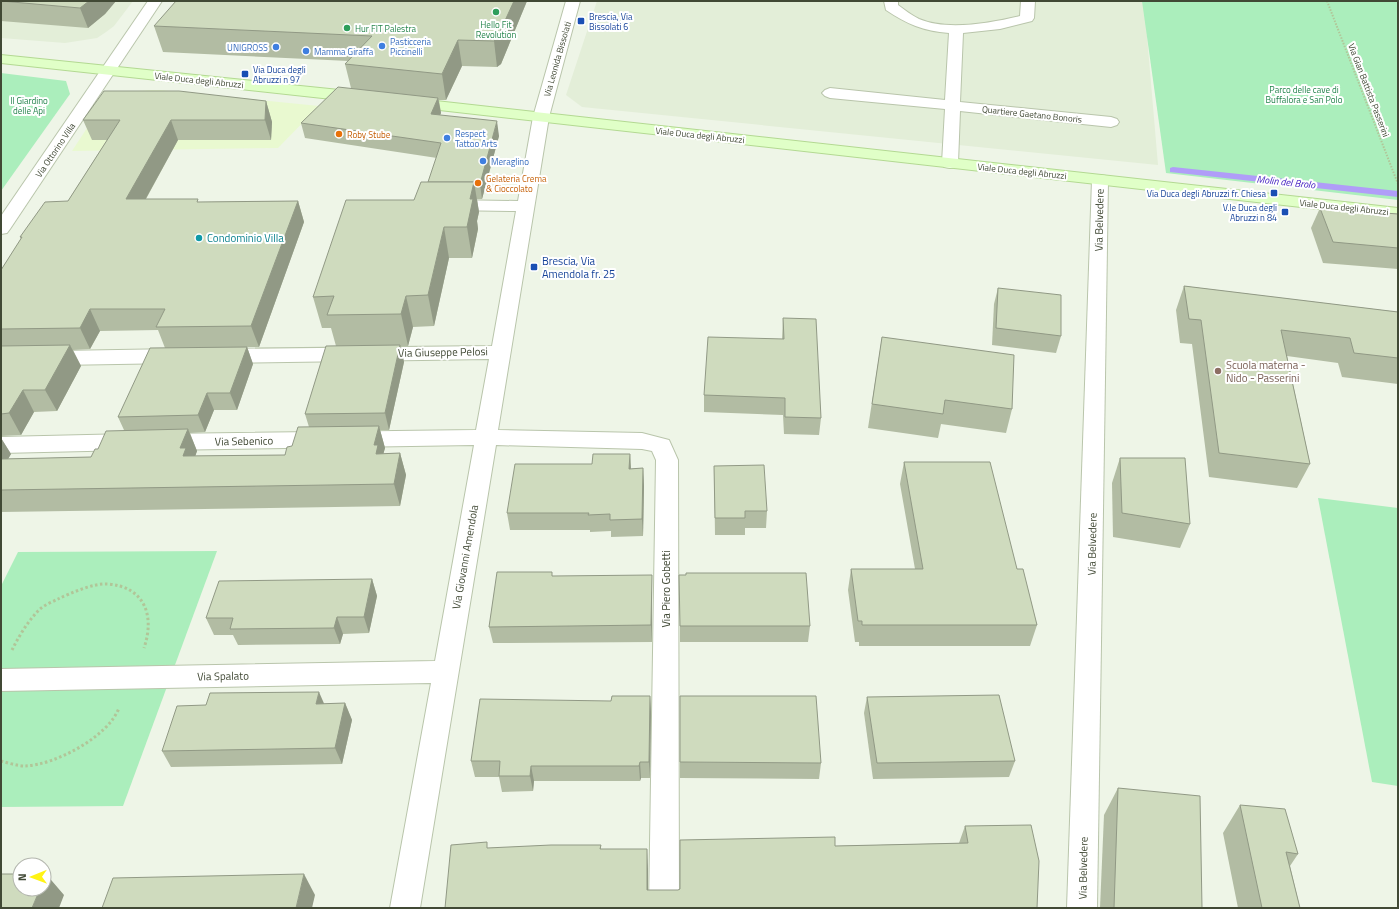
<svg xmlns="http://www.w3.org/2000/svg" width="1399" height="909" font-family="'Titillium Web',sans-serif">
	<rect width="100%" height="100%" fill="#eef5e7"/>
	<g fill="#e3eed8">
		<path d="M1 1H133L114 26 106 32 97 38 65 43 1 38Z"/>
		<path d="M597 1H1144L1158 165 582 107 566 95Z"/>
	</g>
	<path fill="#e9f9d0" d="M151 90H161L319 106 278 148 72 151 104 102 124 92Z"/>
	<g fill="#abeebc">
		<path d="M1142 1H1398V200L1166 173Z"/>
		<path d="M1 73 66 81 70 94 1 191Z"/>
		<path d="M1318 498 1398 508V786L1372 782Z"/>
		<path d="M217 551 123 806 1 807V586L18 552Z"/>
	</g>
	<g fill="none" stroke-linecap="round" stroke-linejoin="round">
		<path fill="#b09df8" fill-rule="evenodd" d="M1173 167 1398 191V197L1170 172V168Z"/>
		<g stroke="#b9c5ab" stroke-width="2">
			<g id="street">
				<path d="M148 1H162L10 229 7 233 1 234V216Z"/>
				<path d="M566 1H580L549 117 498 430 642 433 669 440 678 460 679 908H649L656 460 652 451 642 449 496 445 420 908H390L431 683 1 691V669L435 661 474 445 163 450 155 447 152 442 155 437 163 434 476 430 489 359 220 363 213 361 210 356 213 351 220 349 492 346 516 211 448 210 442 209 439 205 442 201 448 200 518 201 533 117Z"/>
				<path d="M884 1H898V5C905 10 911 15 919 19 947 31 991 23 1020 16L1021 1H1035L1034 18 1032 21 1000 29 963 33 960 102 1111 117 1117 119 1119 122 1117 125 1111 127 960 111 958 163 956 167 950 168 944 167 942 163 945 109 830 98 825 96 822 93 825 90 830 88 945 100 949 33C923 31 907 24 886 10Z"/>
				<path d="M1100 175 1106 176 1108 180 1097 908H1067L1092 180 1094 176Z"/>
				<path d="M176 349 183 351 186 356 183 361 176 363 1 366V352Z"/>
				<path d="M130 434 138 437 141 442 138 447 130 450 1 453V437Z"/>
			</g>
		</g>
		<g stroke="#b3d992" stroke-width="2">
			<g id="secondary">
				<path d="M1 55 359 92 364 94 367 97 364 100 359 102 1 63Z"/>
				<path d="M409 98 1398 208V218L404 106 401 103 404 100Z"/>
			</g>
		</g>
		<path stroke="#b1c598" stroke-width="2" stroke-dasharray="1.5 1.5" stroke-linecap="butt" d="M1327 1 1398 184"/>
		<g stroke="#b1c598" stroke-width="3" stroke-dasharray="2.5 2.5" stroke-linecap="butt">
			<path d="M12 650C19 636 28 621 39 610 44 605 52 602 58 599 71 593 93 583 108 584 145 587 155 616 144 648"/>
			<path d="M1 761C8 763 18 766 25 766 55 765 108 737 119 708"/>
		</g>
		<use href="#street" fill="#fff" fill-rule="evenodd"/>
		<use href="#secondary" fill="#e0ffc7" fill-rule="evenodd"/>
	</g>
	<g fill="#b2bca3">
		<path d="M1 1H116L105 14 88 28 1 21Z"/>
		<path d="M527 1 501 64 497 67 462 66 446 100H439L441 113 440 115 499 136 482 199H477L479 212 477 221 478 229 472 258H449L434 326 413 327 408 346H401L404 362 389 430H380L385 448 383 454 400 453 406 475 400 506 1 512V438L11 454 8 459 91 457 98 449 124 430 118 417 165 348 158 330 100 331 90 349 73 350 81 366 57 411 34 412 21 435 1 436V270L21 239 20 237 68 201 107 140H92L83 120 266 101 272 122 271 140H178L146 199 199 202 298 201 304 222 259 347H247L253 364 237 410H214L205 432 190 433 197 451 195 456 285 455 309 427 305 414 336 346 331 328H322L313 297 414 200 428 182 437 158 305 138 301 123 351 88 345 64 349 61 163 52 154 26Z"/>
		<path d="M1320 208 1398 214V269L1323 263 1311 228Z"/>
		<path d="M1184 286 1398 312V384L1342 377 1338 363 1287 356 1310 464 1297 488 1209 477 1192 344 1180 343 1176 310Z"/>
		<path d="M998 288 1061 336 1056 353 992 345 994 304Z"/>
		<path d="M783 318 821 418 819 435 784 434 783 415 704 412V395L782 339Z"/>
		<path d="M882 337 1012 409 1006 433 941 424 938 438 868 428Z"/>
		<path d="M630 454 631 469 643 468 644 486 643 536 611 537V531L590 532V530H510L507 513 592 464Z"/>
		<path d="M1120 458 1190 524 1180 548 1113 537 1112 483Z"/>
		<path d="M904 462 1017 569 1037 625 1030 646H859V642H855L848 590 851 569H915L900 484Z"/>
		<path d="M714 466 767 511 766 528H745V535H715Z"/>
		<path d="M552 576 652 592V642L493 643 489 627Z"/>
		<path d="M372 579 377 596 369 633 343 634 340 644 238 645 233 635H214L206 618Z"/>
		<path d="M680 626H810L808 642H680Z"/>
		<path d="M650 696 651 712 650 778H641L640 781H534L533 791 502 792 499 777H475L471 761 611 701Z"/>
		<path d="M867 697 1015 761 1009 777 873 779 864 713Z"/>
		<path d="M345 703 352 720 342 764 171 767 162 751 324 704Z"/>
		<path d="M680 762 821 763 819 779 680 778Z"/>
		<path d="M1118 788 1202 908H1100L1104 815Z"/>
		<path d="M1240 805 1298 854 1290 866 1300 908H1238L1223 833Z"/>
		<path d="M965 826 1037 908H445L488 848 601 845V849L648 869V890H678L835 846 959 843Z"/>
	</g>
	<g fill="#919985">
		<path d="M89 1H116L105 14 88 28 80 8Z"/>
		<path d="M514 1H527L501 64 497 67 494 41Z"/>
		<path d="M458 40 462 66 446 100 442 74Z"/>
		<path d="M438 98 441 113 434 129 431 114Z"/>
		<path d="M266 101 272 122 271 140 265 120Z"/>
		<path d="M171 120 178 140 134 220 126 199Z"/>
		<path d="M497 121 499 136 482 199 480 184Z"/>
		<path d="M474 182 479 212 477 221 478 229 472 258 467 227 470 199Z"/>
		<path d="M298 201 304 222 259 347 251 326Z"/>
		<path d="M444 227 449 258 434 326 428 295Z"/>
		<path d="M406 296 413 327 408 346 401 314Z"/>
		<path d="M90 309 100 331 90 349 80 328Z"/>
		<path d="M70 345 81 366 57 411 45 390Z"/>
		<path d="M400 345 404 362 389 430 385 413Z"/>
		<path d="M247 347 253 364 237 410 230 393Z"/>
		<path d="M23 390 34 412 21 435 9 413Z"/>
		<path d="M207 393 214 410 205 432 198 415Z"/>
		<path d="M379 426 385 448 382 459V476L374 445Z"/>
		<path d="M188 429 197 451 193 463 183 456 180 448Z"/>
		<path d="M1 438 11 454 2 469 1 479Z"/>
		<path d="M400 453 406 475 400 506 394 484Z"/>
		<path d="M630 454 631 471 629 469Z"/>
		<path d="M643 468 644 486 643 536 642 519Z"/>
		<path d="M652 575V642L651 625Z"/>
		<path d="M372 579 377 596 369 633 364 617Z"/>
		<path d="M337 617 343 634 340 644 334 628Z"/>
		<path d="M319 692 326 708 316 704Z"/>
		<path d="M650 696 651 712 650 778 649 762Z"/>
		<path d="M345 703 352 720 342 764 335 748Z"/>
		<path d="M640 762 641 778 640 781 639 766Z"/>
		<path d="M531 766 534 781 533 791 530 776Z"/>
		<path d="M647 849 648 869V908L647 890Z"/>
		<path d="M46 874 64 895 59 908H32L40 889H44V879Z"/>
		<path d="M304 874 315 895 312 908H296Z"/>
	</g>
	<g fill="#cfdbbe" stroke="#919985">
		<path d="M1 1H89L80 8Z"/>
		<path d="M176 1H514L497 38 494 41 458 40 442 74 345 64 372 36 154 26Z"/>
		<path d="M338 87 438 98 431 114 497 121 480 184H475L474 182H428L441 143 301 123Z"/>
		<path d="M104 91H179L266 101 265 120H171L126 199H198L197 202 298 201 251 326 156 327 165 309H90L80 328 1 329V270L22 237H20L45 202 68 201 120 120H83Z"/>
		<path d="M421 182H474L470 199H473L467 227H444L428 295 406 296 401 314 327 315 334 296 313 297 346 200H414Z"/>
		<path d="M1320 208 1398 214V248L1333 242Z"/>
		<path d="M1184 286 1398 312V358L1354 353 1350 338 1281 330 1310 464 1219 453 1201 320 1189 319Z"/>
		<path d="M998 288 1061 295V336L996 328Z"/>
		<path d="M783 318 816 319 821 418 785 417V398L704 395 708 337 784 339Z"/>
		<path d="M882 337 1014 355 1012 409 945 400 943 414 872 404Z"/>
		<path d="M70 345 45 390H23L9 413 1 414V346Z"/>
		<path d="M400 345 385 413 305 414 326 346Z"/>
		<path d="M247 347 230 393H207L198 415 118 417 150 348Z"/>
		<path d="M379 426 374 445H378L376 454 400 453 394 484 1 490V459L91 457 95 449H98L106 431 188 429 180 448H186L183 456 285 455 287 447 292 446 298 427Z"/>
		<path d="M593 454H630L629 469 643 468 642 519 610 520V514L588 515 589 513H507L515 464H592Z"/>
		<path d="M1120 458H1185L1190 524 1122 513Z"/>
		<path d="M904 462H990L1017 569H1023L1037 625H862V621H858L851 569H923Z"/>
		<path d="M764 465 767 511H745V518H715L714 466Z"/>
		<path d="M497 572H552V576L652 575 651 625 489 627Z"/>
		<path d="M686 573H806L810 626H680L679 575H686Z"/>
		<path d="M372 579 364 617H337L334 628 230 629 233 618H206L219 581Z"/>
		<path d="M319 692 316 704 345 703 335 748 162 751 177 706 206 705 210 693Z"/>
		<path d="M999 695 1015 761 877 763 867 697Z"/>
		<path d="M612 696H650L649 762H640L639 766H531L530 776H499L500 761H471L480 699 611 701Z"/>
		<path d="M680 696H816L821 763 680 762Z"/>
		<path d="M1118 788 1200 796 1202 908H1114Z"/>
		<path d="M1240 805 1285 809 1298 854 1286 852 1300 908H1262Z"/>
		<path d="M1031 825 1039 861 1037 908H445L451 845 487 842V848L551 845H601L600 849H647V890H678L680 889V840L835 837V846L968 843 965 826Z"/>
		<path d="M1 874H20V889H40L32 908H1Z"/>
		<path d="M44 874H46L44 879Z"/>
		<path d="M304 874 296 908H102L113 878Z"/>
	</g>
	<g fill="#2e9e5b" stroke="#fff" stroke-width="1.5">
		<circle cx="496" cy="12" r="4"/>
		<circle cx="347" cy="28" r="4"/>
	</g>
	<g fill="#1a4fb4" stroke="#fff" stroke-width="1.5">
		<rect x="577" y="17" width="8" height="8" rx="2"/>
		<rect x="241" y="70" width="8" height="8" rx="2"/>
		<rect x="1270" y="189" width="8" height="8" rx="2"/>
		<rect x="1281" y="208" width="8" height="8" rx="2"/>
		<rect x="530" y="263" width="8" height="8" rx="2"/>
	</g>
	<g fill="#3f7fe0" stroke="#fff" stroke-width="1.5">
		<circle cx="382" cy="46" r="4"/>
		<circle cx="276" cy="47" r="4"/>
		<circle cx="306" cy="51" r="4"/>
		<circle cx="447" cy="138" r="4"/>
		<circle cx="483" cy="161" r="4"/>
	</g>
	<g fill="#e8710a" stroke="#fff" stroke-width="1.5">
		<circle cx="339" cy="134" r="4"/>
		<circle cx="478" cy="183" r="4"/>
	</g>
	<circle fill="#0f9aa8" stroke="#fff" stroke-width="1.5" cx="199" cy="238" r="4"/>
	<circle fill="#8d6e63" stroke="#fff" stroke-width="1.5" cx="1218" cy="371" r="4"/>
	<g text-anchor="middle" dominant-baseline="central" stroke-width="4" stroke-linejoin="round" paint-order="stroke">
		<g font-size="9" fill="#164399" stroke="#fff" text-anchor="start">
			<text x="589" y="16">Brescia, Via<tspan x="589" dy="10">Bissolati 6</tspan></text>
			<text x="253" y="69">Via Duca degli<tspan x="253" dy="10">Abruzzi n 97</tspan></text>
			<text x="1266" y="193" text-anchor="end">Via Duca degli Abruzzi fr. Chiesa</text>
			<text x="1277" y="207" text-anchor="end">V.le Duca degli<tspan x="1277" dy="10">Abruzzi n 84</tspan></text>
		</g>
		<g font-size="9" fill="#27864d" stroke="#fff">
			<text x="496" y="24">Hello Fit<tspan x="496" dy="10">Revolution</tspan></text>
			<text x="355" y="28" text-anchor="start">Hur FIT Palestra</text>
		</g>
		<g font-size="9" fill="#366cbe" stroke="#fff" text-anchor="start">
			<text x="390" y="41">Pasticceria<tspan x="390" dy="10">Piccinelli</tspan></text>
			<text x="268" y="47" text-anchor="end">UNIGROSS</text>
			<text x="314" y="51">Mamma Giraffa</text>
			<text x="455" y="133">Respect<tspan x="455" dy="10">Tattoo Arts</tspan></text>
			<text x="491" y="161">Meraglino</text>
		</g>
		<g font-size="9" fill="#414935" stroke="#fff">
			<text transform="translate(557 59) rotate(-74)">Via Leonida Bissolati</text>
			<text transform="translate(199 80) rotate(6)">Viale Duca degli Abruzzi</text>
			<text transform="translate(1369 90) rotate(69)">Via Gian Battista Passerini</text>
			<text transform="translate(1032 114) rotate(6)">Quartiere Gaetano Bonoris</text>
			<text transform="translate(700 135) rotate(6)">Viale Duca degli Abruzzi</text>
			<text transform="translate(55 150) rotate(-56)">Via Ottorino Villa</text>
			<text transform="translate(1022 171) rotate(6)">Viale Duca degli Abruzzi</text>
			<text transform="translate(1344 207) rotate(6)">Viale Duca degli Abruzzi</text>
		</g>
		<g font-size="9" fill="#21824a" stroke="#fff">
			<text x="1304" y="89">Parco delle cave di<tspan x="1304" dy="10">Buffalora e San Polo</tspan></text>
			<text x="29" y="100">Il Giardino<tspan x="29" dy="10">delle Api</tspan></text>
		</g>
		<g font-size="9" fill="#c56008" stroke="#fff" text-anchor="start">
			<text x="347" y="134">Roby Stube</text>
			<text x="486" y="178">Gelateria Crema<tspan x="486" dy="10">&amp; Cioccolato</tspan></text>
		</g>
		<g font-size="10" font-style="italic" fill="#4522c1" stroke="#fff">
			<text transform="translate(1286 182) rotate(6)">Molin del Brolo</text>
		</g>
		<g font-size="11" fill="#414935" stroke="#fff">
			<text transform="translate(1099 220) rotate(-89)">Via Belvedere</text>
			<text transform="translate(443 352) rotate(-1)">Via Giuseppe Pelosi</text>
			<text transform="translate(244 441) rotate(-1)">Via Sebenico</text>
			<text transform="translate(1092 544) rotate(-89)">Via Belvedere</text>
			<text transform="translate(465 557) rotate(-80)">Via Giovanni Amendola</text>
			<text transform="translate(666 589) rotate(-90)">Via Piero Gobetti</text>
			<text transform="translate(223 676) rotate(-1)">Via Spalato</text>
			<text transform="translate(1083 868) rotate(-89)">Via Belvedere</text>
		</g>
		<g font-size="11" fill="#0d838f" stroke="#fff" text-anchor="start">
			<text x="207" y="238">Condominio Villa</text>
		</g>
		<g font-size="11" fill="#164399" stroke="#fff" text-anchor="start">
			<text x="542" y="261">Brescia, Via<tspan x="542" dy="13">Amendola fr. 25</tspan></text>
		</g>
		<g font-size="11" fill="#785e54" stroke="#fff" text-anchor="start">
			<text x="1226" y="365">Scuola materna -<tspan x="1226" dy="13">Nido - Passerini</tspan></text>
		</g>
	</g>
	<rect width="1399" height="909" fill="none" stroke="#414935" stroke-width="4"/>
	<g transform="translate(32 877) rotate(269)"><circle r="19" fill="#ffffff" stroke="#b3b6ae"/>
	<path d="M0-3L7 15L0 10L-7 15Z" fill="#fff314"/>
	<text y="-6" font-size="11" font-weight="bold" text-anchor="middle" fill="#414935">N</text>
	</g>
</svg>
